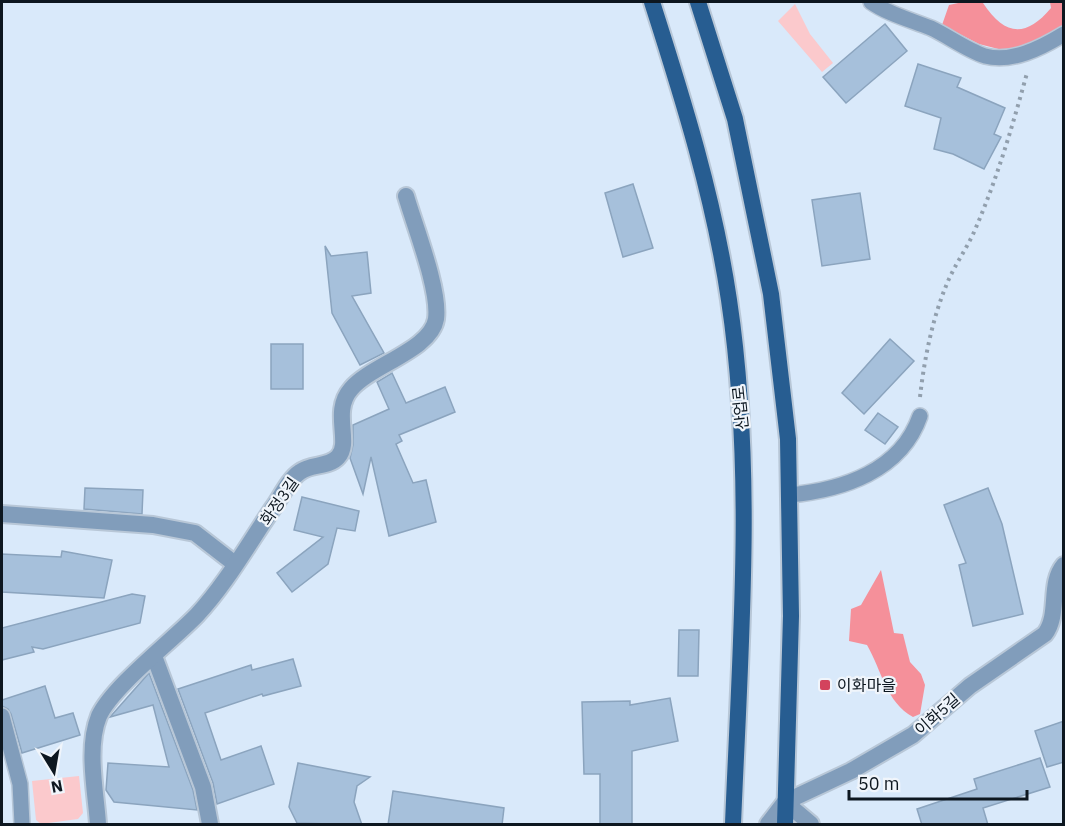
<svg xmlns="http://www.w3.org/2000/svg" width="1065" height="826" font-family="'IBM Plex Sans','Noto Sans KR',sans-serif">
	<rect width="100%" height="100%" fill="#d9e9fa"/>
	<g fill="#fbc9cc">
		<path d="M795 4 810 34 833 63 822 72 778 21Z"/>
		<path d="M79 776 83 813 78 819 41 824 36 820 32 781Z"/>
	</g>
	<g fill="#f5909a">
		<path d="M963 2 983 3C1004 35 1025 39 1051 8L1050 2H1063V29L1010 52 979 44 942 25 949 5Z"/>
		<path d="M881 570 894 633 903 634 910 662 921 674 925 685 920 714 913 717C886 702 882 671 867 645L849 641 851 609 861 605Z"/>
	</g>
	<g fill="#a6c0db" stroke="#8ba4be" stroke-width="1.5">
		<path d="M885 24 907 51 846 103 823 77Z"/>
		<path d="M918 64 961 78 957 87 1005 108 994 134 1001 137 984 169 953 154 934 149 941 118 905 106Z"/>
		<path d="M633 184 653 248 623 257 605 193Z"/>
		<path d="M860 193 870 259 822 266 812 200Z"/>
		<path d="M325 246 331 256 367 252 371 293 352 296 384 353 360 365 332 313Z"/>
		<path d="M890 339 914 361 864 414 842 393Z"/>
		<rect x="271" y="344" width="32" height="45"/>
		<path d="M392 373 406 403 445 387 455 412 399 435 402 441 396 444 413 483 426 480 436 522 389 536 371 457 363 494 350 458 353 445V425L389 409 377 382Z"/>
		<path d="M878 413 898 427 885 444 865 430Z"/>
		<path d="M85 488 143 490 142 514 84 509Z"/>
		<path d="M988 488 1002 524 1023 614 973 626 959 565 966 563 944 505Z"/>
		<path d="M302 497 359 511 355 531 337 528 328 564 292 592 277 573 323 537 294 530Z"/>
		<path d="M62 551 112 560 104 598 2 592V554L61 557Z"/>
		<path d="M132 594 145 596 140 623 43 649 32 647 34 652 2 660V628Z"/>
		<path d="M679 630H699L698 676H678Z"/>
		<path d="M293 659 301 686 263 696 262 694 205 713 221 760 261 746 274 784 217 804 213 783 178 689 251 665 252 670Z"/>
		<path d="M149 673 193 790 197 810 114 802 106 790 108 763 169 767 153 705 110 717Z"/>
		<path d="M45 686 55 718 73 713 80 735 22 753 11 714 8 709 2 706V700Z"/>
		<path d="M670 698 678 741 632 751V825H600V774H584L582 702 630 701V705Z"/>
		<path d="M1064 721V762L1047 767 1035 731Z"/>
		<path d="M1040 758 1050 787 983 808 988 825H922L917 809 977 789 974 779Z"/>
		<path d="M298 763 370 777 357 786 354 802 362 825 297 823 289 807Z"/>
		<path d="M393 791 504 808 502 825H388Z"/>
	</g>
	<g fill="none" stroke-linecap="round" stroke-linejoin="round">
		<g stroke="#b8c7d7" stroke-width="18">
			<g id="service">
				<path d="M871 2C888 14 911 20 931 28 948 36 967 50 985 56 1012 63 1041 48 1064 34"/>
				<path d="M789 495C843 490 901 471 920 416"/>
				<path d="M2 716 20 784 22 824"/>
			</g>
		</g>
		<g stroke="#b8c7d7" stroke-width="20">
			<g id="minor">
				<path d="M2 514 153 525 195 533 235 564"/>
				<path d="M154 656 203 787 210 824"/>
				<path d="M785 802 811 824"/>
				<path d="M98 824C96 792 86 748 99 716 113 686 172 641 197 615 226 584 249 543 273 508 281 497 289 479 300 472 311 463 328 468 338 457 352 442 331 412 351 389 371 365 431 350 436 319 440 290 415 227 406 196"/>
				<path d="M768 824 785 802 851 771 913 735 970 686 1045 634C1060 614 1048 584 1064 565"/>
			</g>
		</g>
		<g stroke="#b8c7d7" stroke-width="20">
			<g id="primary">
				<path d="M652 2C683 99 714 198 729 300 755 473 740 650 733 824"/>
				<path d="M698 2 735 119 771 294 788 439 791 616 785 824"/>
			</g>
		</g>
		<path stroke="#919fad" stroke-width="4" stroke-dasharray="3 4.5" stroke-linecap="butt" d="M920 397C924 361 932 320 946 286 954 265 969 246 977 225 998 176 1013 124 1027 73"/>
		<use href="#service" stroke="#819dbb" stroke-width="15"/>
		<use href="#minor" stroke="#819dbb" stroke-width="16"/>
		<use href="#primary" stroke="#275d91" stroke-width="16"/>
	</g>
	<rect fill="#d3435d" stroke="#f0f5fb" stroke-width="2" x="819" y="679" width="12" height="12" rx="3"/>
	<g text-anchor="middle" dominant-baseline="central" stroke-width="4.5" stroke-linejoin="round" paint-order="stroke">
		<g font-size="16" fill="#0d1720" stroke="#f0f5fb">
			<text transform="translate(740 408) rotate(-96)">산업로</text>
			<text transform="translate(279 501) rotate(-55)">화정3길</text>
			<text transform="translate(937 714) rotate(-41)">이화5길</text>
		</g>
		<g font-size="16" fill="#0d1720" stroke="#f0f5fb" text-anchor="start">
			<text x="837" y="685">이화마을</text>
		</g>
	</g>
	<rect width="1065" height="826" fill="none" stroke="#0d1720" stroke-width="6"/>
	<g transform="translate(54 772) rotate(169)" stroke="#f0f5fb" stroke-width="4.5" paint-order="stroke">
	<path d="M0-4.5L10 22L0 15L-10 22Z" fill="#0d1720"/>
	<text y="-9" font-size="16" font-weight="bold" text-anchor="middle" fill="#0d1720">N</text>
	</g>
	<path d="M849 790v9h178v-9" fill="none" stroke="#0d1720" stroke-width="3"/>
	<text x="858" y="790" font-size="18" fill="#0d1720" stroke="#f0f5fb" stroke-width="4.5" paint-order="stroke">50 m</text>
</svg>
